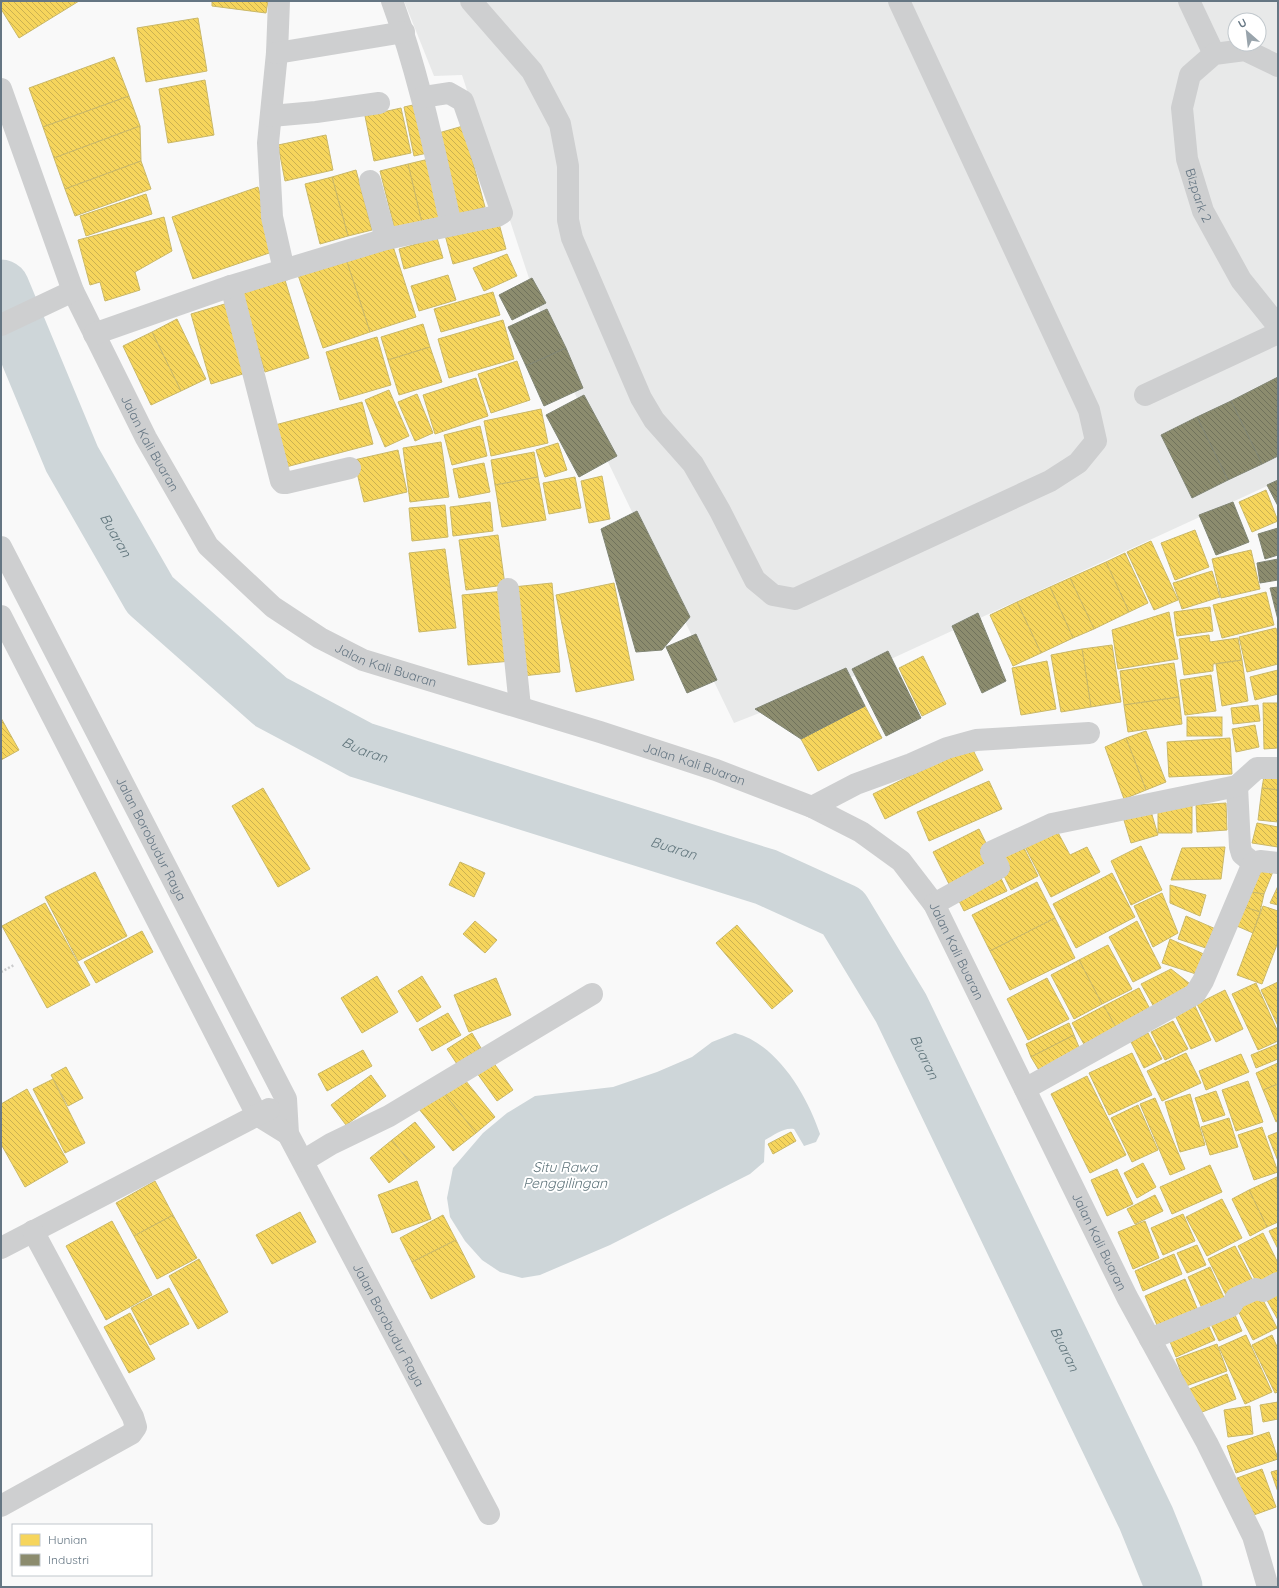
<svg xmlns="http://www.w3.org/2000/svg" width="1279" height="1588" font-family="Quicksand,sans-serif">
	<defs>
		<pattern id="homes-back-hatch" width="6" height="6" patternUnits="userSpaceOnUse"><rect width="6" height="6" fill="#f6d55c"/><path d="M-1 5l2 2M0 0l6 6M5-1l2 2" fill="none" stroke="#cbb151"/></pattern>
		<pattern id="industry-back-hatch" width="6" height="6" patternUnits="userSpaceOnUse"><rect width="6" height="6" fill="#8c8c6e"/><path d="M-1 5l2 2M0 0l6 6M5-1l2 2" fill="none" stroke="#70725c"/></pattern>
	</defs>
	<rect width="100%" height="100%" fill="#f9f9f9"/>
	<path fill="#e8e9e9" fill-rule="evenodd" d="M404 1H1278V481L854 676 734 723 550 342 462 75 434 76ZM1235 20H1259V44H1235Z"/>
	<path fill="#ced6d9" d="M735 1033C777 1044 807 1095 820 1134L816 1142 804 1146 794 1129C784 1127 774 1135 765 1140L764 1162 750 1174 610 1245 540 1275 522 1278 500 1272 482 1260 465 1241 450 1217 447 1198 453 1168 483 1133 507 1113 535 1096 613 1087 657 1072 692 1057 712 1042Z"/>
	<g fill="url(#homes-back-hatch)" stroke="#cab868">
		<path d="M1 1H79L19 38 1 9Z"/>
		<path d="M212 1H268L266 13 212 6Z"/>
		<path d="M198 18 207 71 146 82 137 28Z"/>
		<path d="M114 57 129 96 43 127 29 88Z"/>
		<path d="M205 80 214 135 168 143 159 89Z"/>
		<path d="M129 96 140 126 54 158 43 127Z"/>
		<path d="M422 103 432 152 414 156 404 107Z"/>
		<path d="M401 108 411 153 374 161 365 116Z"/>
		<path d="M140 126 141 161 65 189 54 158Z"/>
		<path d="M463 126 485 207 456 215 435 134Z"/>
		<path d="M326 135 333 170 285 181 278 145Z"/>
		<path d="M429 159 444 222 423 227 408 164Z"/>
		<path d="M141 161 151 189 75 216 65 189Z"/>
		<path d="M408 164 423 227 396 234 380 171Z"/>
		<path d="M356 170 372 230 348 236 332 177Z"/>
		<path d="M332 177 348 236 320 244 305 184Z"/>
		<path d="M258 187 278 250 193 279 172 217Z"/>
		<path d="M146 194 152 214 86 236 80 216Z"/>
		<path d="M164 217 172 251 135 272 140 290 105 301 100 282 90 285 78 240Z"/>
		<path d="M498 220 506 249 453 264 445 235Z"/>
		<path d="M437 238 443 258 404 269 399 249Z"/>
		<path d="M391 240 416 317 370 332 345 256Z"/>
		<path d="M507 254 517 276 484 291 473 268Z"/>
		<path d="M345 256 370 332 323 348 297 272Z"/>
		<path d="M448 275 456 300 419 311 411 286Z"/>
		<path d="M284 277 309 358 265 372 240 291Z"/>
		<path d="M493 292 500 315 441 332 434 309Z"/>
		<path d="M228 303 249 372 211 384 191 314Z"/>
		<path d="M177 319 206 379 181 391 152 332Z"/>
		<path d="M503 320 514 359 449 378 438 339Z"/>
		<path d="M423 324 430 347 388 360 381 337Z"/>
		<path d="M152 332 181 391 151 405 123 346Z"/>
		<path d="M377 337 391 385 340 400 326 352Z"/>
		<path d="M430 347 442 382 399 395 388 360Z"/>
		<path d="M517 361 530 400 491 413 478 374Z"/>
		<path d="M476 378 488 416 435 434 423 395Z"/>
		<path d="M389 390 409 436 385 447 365 400Z"/>
		<path d="M417 394 433 433 415 441 398 402Z"/>
		<path d="M362 402 373 444 286 467 275 425Z"/>
		<path d="M541 409 548 443 491 456 484 421Z"/>
		<path d="M480 426 487 456 452 465 444 435Z"/>
		<path d="M441 442 449 497 410 502 403 448Z"/>
		<path d="M558 443 567 470 545 477 536 450Z"/>
		<path d="M398 450 407 492 364 502 354 460Z"/>
		<path d="M534 452 538 477 495 485 491 460Z"/>
		<path d="M484 463 490 492 459 498 453 469Z"/>
		<path d="M602 476 610 519 589 523 581 481Z"/>
		<path d="M538 477 546 520 502 527 495 485Z"/>
		<path d="M575 477 581 508 549 514 543 483Z"/>
		<path d="M1266 490 1278 521 1252 532 1239 502Z"/>
		<path d="M490 502 493 531 453 536 450 507Z"/>
		<path d="M445 505 448 537 412 541 409 508Z"/>
		<path d="M1195 530 1209 567 1175 580 1161 543Z"/>
		<path d="M498 535 505 585 466 590 459 540Z"/>
		<path d="M1151 541 1178 600 1154 610 1127 552Z"/>
		<path d="M445 549 456 628 419 632 409 553Z"/>
		<path d="M1251 550 1260 589 1221 598 1212 559Z"/>
		<path d="M1125 553 1148 603 1129 612 1106 562Z"/>
		<path d="M1106 562 1129 612 1094 629 1070 578Z"/>
		<path d="M1212 571 1220 597 1182 609 1173 583Z"/>
		<path d="M1070 578 1094 629 1073 638 1050 587Z"/>
		<path d="M552 583 560 672 522 676 513 587Z"/>
		<path d="M614 583 634 680 576 692 556 595Z"/>
		<path d="M1050 587 1073 638 1041 653 1017 602Z"/>
		<path d="M505 591 511 661 468 665 462 595Z"/>
		<path d="M1266 592 1274 625 1222 638 1213 605Z"/>
		<path d="M1017 602 1041 653 1013 666 990 615Z"/>
		<path d="M1210 607 1213 631 1177 636 1174 612Z"/>
		<path d="M1169 612 1178 659 1118 669 1112 630Z"/>
		<path d="M1276 628 1278 636V664L1247 672 1239 637Z"/>
		<path d="M1209 635 1210 642 1238 638 1242 660 1213 664V671L1184 675 1179 639Z"/>
		<path d="M1112 645 1121 702 1091 707 1082 649Z"/>
		<path d="M1082 649 1091 707 1061 712 1051 655Z"/>
		<path d="M923 656 946 704 922 716 899 668Z"/>
		<path d="M1242 660 1248 701 1222 706 1216 664Z"/>
		<path d="M1047 661 1056 709 1021 715 1012 668Z"/>
		<path d="M1174 663 1179 697 1124 705 1120 671Z"/>
		<path d="M1278 670V694L1255 700 1250 677Z"/>
		<path d="M1211 675 1216 711 1185 715 1180 680Z"/>
		<path d="M1179 697 1182 724 1128 732 1124 705Z"/>
		<path d="M1263 703H1278V748L1264 749Z"/>
		<path d="M1258 705 1260 721 1233 724 1231 708Z"/>
		<path d="M865 706 882 738 818 771 801 739Z"/>
		<rect x="1187" y="717" width="35" height="19"/>
		<path d="M1 718 19 750 1 760Z"/>
		<path d="M1255 725 1259 747 1236 752 1232 729Z"/>
		<path d="M1146 731 1166 782 1146 790 1126 738Z"/>
		<path d="M1126 738 1146 790 1124 799 1105 747Z"/>
		<path d="M1230 738 1232 774 1169 777 1167 742Z"/>
		<path d="M971 746 983 770 885 819 873 794Z"/>
		<path d="M1265 770 1278 772V790L1262 788Z"/>
		<path d="M989 781 1002 809 929 841 917 812Z"/>
		<path d="M263 788 310 869 278 887 232 806Z"/>
		<path d="M1262 788 1278 790V822L1258 820Z"/>
		<path d="M1192 803V833H1158V804Z"/>
		<path d="M1226 803 1227 830 1197 832 1196 805Z"/>
		<path d="M1150 808 1158 835 1131 843 1123 817Z"/>
		<path d="M1257 823 1278 827V847L1252 843Z"/>
		<path d="M1055 827 1070 855 1087 847 1100 872 1051 897 1023 843Z"/>
		<path d="M979 829 997 865 951 888 933 852Z"/>
		<path d="M1021 842 1038 876 1011 890 994 856Z"/>
		<path d="M1141 846 1162 890 1131 905 1111 861Z"/>
		<path d="M1225 847 1221 879 1171 880 1182 848Z"/>
		<path d="M460 862 485 873 474 897 449 885Z"/>
		<path d="M1257 865 1274 869 1264 894 1245 891Z"/>
		<path d="M95 872 127 936 78 961 45 897Z"/>
		<path d="M998 872 1007 891 964 911 955 893Z"/>
		<path d="M1112 873 1135 917 1076 948 1053 904Z"/>
		<path d="M1037 882 1055 918 990 951 972 915Z"/>
		<path d="M1170 885 1206 895 1200 916 1170 903Z"/>
		<path d="M1278 886V905L1270 903Z"/>
		<path d="M1245 891 1264 894 1260 912 1238 905Z"/>
		<path d="M1162 893 1178 933 1153 947 1134 906Z"/>
		<path d="M45 903 90 985 47 1008 2 926Z"/>
		<path d="M1238 905 1260 912 1253 933 1230 923Z"/>
		<path d="M1263 906 1278 911V942L1262 984 1237 975Z"/>
		<path d="M1186 916 1218 930 1209 949 1178 939Z"/>
		<path d="M1055 918 1075 958 1010 990 990 951Z"/>
		<path d="M475 921 497 940 485 953 463 934Z"/>
		<path d="M1137 921 1161 968 1133 982 1109 937Z"/>
		<path d="M737 925 793 991 772 1009 716 943Z"/>
		<path d="M142 931 153 952 96 983 84 962Z"/>
		<path d="M1170 939 1206 955 1196 974 1162 963Z"/>
		<path d="M1108 945 1132 989 1102 1004 1079 960Z"/>
		<path d="M1079 960 1102 1004 1074 1019 1051 975Z"/>
		<path d="M1171 969 1194 987 1154 1007 1141 984Z"/>
		<path d="M377 976 398 1012 362 1033 341 998Z"/>
		<path d="M422 976 441 1007 417 1022 398 991Z"/>
		<path d="M496 978 511 1015 469 1032 454 995Z"/>
		<path d="M1047 978 1069 1019 1028 1040 1007 999Z"/>
		<path d="M1278 982V1026L1261 990Z"/>
		<path d="M1256 983 1278 1032V1041L1258 1050 1232 994Z"/>
		<path d="M1139 988 1151 1011 1117 1029 1104 1006Z"/>
		<path d="M1225 990 1243 1029 1216 1042 1197 1004Z"/>
		<path d="M1104 1006 1117 1029 1085 1046 1072 1023Z"/>
		<path d="M1195 1006 1211 1040 1191 1049 1175 1015Z"/>
		<path d="M448 1013 461 1035 432 1051 419 1029Z"/>
		<path d="M1173 1021 1188 1049 1165 1060 1151 1032Z"/>
		<path d="M1069 1023 1074 1035 1031 1057 1026 1044Z"/>
		<path d="M472 1033 481 1048 457 1064 447 1049Z"/>
		<path d="M1148 1033 1162 1059 1144 1068 1131 1042Z"/>
		<path d="M1074 1035 1081 1052 1040 1072 1031 1057Z"/>
		<path d="M1278 1044V1059L1256 1068 1251 1055Z"/>
		<path d="M363 1050 372 1066 327 1091 318 1074Z"/>
		<path d="M1132 1053 1152 1095 1109 1115 1089 1073Z"/>
		<path d="M1186 1053 1201 1083 1162 1101 1147 1071Z"/>
		<path d="M1241 1054 1249 1072 1206 1090 1199 1071Z"/>
		<path d="M493 1062 513 1090 497 1101 477 1073Z"/>
		<path d="M1278 1063V1084L1263 1090 1256 1073Z"/>
		<path d="M66 1067 83 1098 68 1106 51 1075Z"/>
		<path d="M371 1075 386 1096 346 1125 331 1105Z"/>
		<path d="M461 1075 495 1117 476 1133 442 1091Z"/>
		<path d="M1087 1076 1126 1155 1090 1173 1051 1094Z"/>
		<path d="M53 1079 85 1143 65 1153 33 1089Z"/>
		<path d="M1248 1081 1263 1122 1236 1131 1222 1090Z"/>
		<path d="M1278 1084V1121L1276 1122 1263 1090Z"/>
		<path d="M27 1089 68 1162 25 1187 1 1144V1104Z"/>
		<path d="M442 1091 476 1133 453 1151 419 1109Z"/>
		<path d="M1216 1091 1225 1115 1203 1122 1195 1098Z"/>
		<path d="M1190 1094 1205 1145 1180 1152 1165 1102Z"/>
		<path d="M1155 1098 1185 1169 1170 1175 1140 1104Z"/>
		<path d="M1138 1105 1158 1150 1132 1162 1111 1118Z"/>
		<path d="M1229 1118 1238 1147 1210 1155 1201 1127Z"/>
		<path d="M415 1122 435 1147 412 1165 392 1140Z"/>
		<path d="M1262 1127 1278 1172 1254 1180 1238 1135Z"/>
		<path d="M791 1132 796 1141 773 1154 768 1144Z"/>
		<path d="M1278 1132V1161L1268 1136Z"/>
		<path d="M392 1140 412 1165 389 1183 370 1158Z"/>
		<path d="M1143 1163 1156 1187 1137 1198 1124 1173Z"/>
		<path d="M1210 1165 1222 1192 1172 1214 1160 1187Z"/>
		<path d="M1117 1169 1133 1204 1107 1216 1091 1180Z"/>
		<path d="M1277 1177 1278 1222 1267 1227 1249 1190Z"/>
		<path d="M155 1181 173 1215 134 1236 116 1203Z"/>
		<path d="M417 1181 431 1219 392 1233 378 1195Z"/>
		<path d="M1249 1190 1267 1227 1250 1236 1232 1199Z"/>
		<path d="M1155 1195 1163 1211 1135 1224 1127 1209Z"/>
		<path d="M1222 1199 1242 1238 1207 1256 1186 1217Z"/>
		<path d="M300 1212 316 1242 272 1264 256 1235Z"/>
		<path d="M1183 1214 1195 1241 1163 1255 1151 1228Z"/>
		<path d="M173 1215 197 1258 157 1279 134 1236Z"/>
		<path d="M443 1215 456 1240 412 1262 400 1238Z"/>
		<path d="M112 1221 152 1295 106 1320 66 1246Z"/>
		<path d="M1145 1221 1159 1258 1133 1269 1118 1232Z"/>
		<path d="M1278 1227V1249L1269 1231Z"/>
		<path d="M1263 1233 1278 1263V1282L1261 1291 1238 1246Z"/>
		<path d="M456 1240 475 1277 431 1299 412 1262Z"/>
		<path d="M1197 1245 1206 1265 1187 1273 1177 1253Z"/>
		<path d="M1235 1246 1255 1285 1228 1299 1208 1259Z"/>
		<path d="M1174 1254 1182 1274 1143 1291 1135 1271Z"/>
		<path d="M199 1259 228 1312 198 1329 169 1276Z"/>
		<path d="M1210 1267 1227 1304 1205 1315 1188 1277Z"/>
		<path d="M1185 1279 1199 1313 1159 1330 1145 1296Z"/>
		<path d="M1278 1285V1320L1263 1293Z"/>
		<path d="M169 1288 189 1324 150 1345 131 1308Z"/>
		<path d="M1258 1290 1277 1328 1253 1340 1234 1303Z"/>
		<path d="M1232 1308 1242 1331 1219 1341 1208 1318Z"/>
		<path d="M130 1313 155 1359 129 1373 104 1327Z"/>
		<path d="M1205 1318 1215 1340 1176 1357 1167 1334Z"/>
		<path d="M1246 1335 1272 1392 1245 1404 1219 1347Z"/>
		<path d="M1272 1335 1278 1349V1392L1275 1393 1252 1345Z"/>
		<path d="M1217 1344 1227 1371 1186 1386 1176 1359Z"/>
		<path d="M1227 1374 1236 1399 1197 1414 1187 1390Z"/>
		<path d="M1278 1402V1419L1263 1422 1260 1405Z"/>
		<path d="M1250 1406 1253 1434 1228 1437 1224 1410Z"/>
		<path d="M1269 1432 1278 1459 1236 1473 1227 1446Z"/>
		<path d="M1262 1469 1276 1507 1251 1516 1237 1478Z"/>
		<path d="M1278 1470V1492L1271 1472Z"/>
	</g>
	<g fill="url(#industry-back-hatch)" stroke="#808574">
		<path d="M532 278 546 303 512 320 499 295Z"/>
		<path d="M547 309 566 348 526 366 508 327Z"/>
		<path d="M566 348 583 388 544 406 526 366Z"/>
		<path d="M1278 377V456L1262 464 1231 401Z"/>
		<path d="M584 395 617 456 579 477 546 415Z"/>
		<path d="M1231 401 1262 464 1228 480 1197 417Z"/>
		<path d="M1197 417 1228 480 1192 498 1161 435Z"/>
		<path d="M1278 480V506L1267 485Z"/>
		<path d="M1233 502 1249 542 1216 555 1199 515Z"/>
		<path d="M637 511 690 617 662 650 636 652 601 529Z"/>
		<path d="M1278 528V555L1265 559 1258 534Z"/>
		<path d="M1278 559V580L1260 583 1257 563Z"/>
		<path d="M1278 587V620L1270 588Z"/>
		<path d="M978 613 1006 681 982 693 952 626Z"/>
		<path d="M696 634 717 680 687 693 666 647Z"/>
		<path d="M888 651 921 718 886 736 852 669Z"/>
		<path d="M846 668 865 706 801 739 755 709Z"/>
	</g>
	<g fill="none" stroke-linecap="round" stroke-linejoin="round">
		<path stroke="#ced6d9" stroke-width="57" id="s1" d="M1 288 72 459 150 595 271 702 361 750 766 877 843 912 901 1008 1146 1518 1174 1587"/>
		<path stroke="#cbcccd" stroke-width="2.5" stroke-dasharray="2 2" stroke-linecap="butt" d="M1 972 14 965"/>
		<g stroke="#cecfd0" stroke-width="22">
			<path d="M279 1 277 53 268 143 272 217 284 270"/>
			<path d="M392 1C419 74 434 149 451 225"/>
			<path d="M471 1 532 71 560 124 568 166V220L572 238 641 398 654 420 693 464 720 511 755 580 773 595 795 599 1050 481 1078 463 1096 441 1089 410 899 1"/>
			<path d="M1189 1 1214 54"/>
			<path d="M277 53 404 32"/>
			<path id="s2" d="M1278 66 1245 50 1214 54 1190 75 1182 108 1187 159 1203 211 1241 280 1278 326"/>
			<path id="s3" d="M1 89 73 291 146 438 208 546 273 607 320 638 363 660 600 732 716 770 812 807 861 832 901 861 934 904 1127 1297 1207 1443 1253 1536 1268 1587"/>
			<path d="M271 116 316 112 379 103"/>
			<path d="M370 181 386 239"/>
			<path d="M231 286 281 481 283 483H286L350 468"/>
			<path d="M1 325 73 291"/>
			<path d="M94 334 231 286 386 239 497 216 502 213 463 101 449 93 423 97"/>
			<path d="M1145 395 1278 333"/>
			<path id="s4" d="M1 547 286 1099 288 1134 489 1514"/>
			<path d="M508 589 520 707"/>
			<path d="M1 616 257 1115 288 1134"/>
			<path d="M1237 786 1240 847 1242 854 1253 863"/>
			<path d="M812 807 856 784 911 764 947 748 976 740 1089 733"/>
			<path d="M934 904 999 868 991 852 1052 824 1237 786 1257 768H1278"/>
			<path d="M1025 1089 1195 994 1203 981 1253 863 1260 861 1278 863"/>
			<path d="M303 1161 331 1144 389 1116 592 994"/>
			<path d="M1 1248 269 1109"/>
			<path d="M1150 1339 1231 1306 1236 1298 1256 1289 1263 1291 1278 1283"/>
			<path d="M1 1506 131 1434 136 1427 133 1417 33 1231"/>
		</g>
	</g>
	<g text-anchor="middle" dominant-baseline="central" stroke-width="4" stroke-linejoin="round" paint-order="stroke">
		<g font-size="13" fill="#657683" stroke="#fff">
			<text stroke="none"><textPath href="#s2" startOffset="223">Bizpark 2</textPath></text>
			<text stroke="none"><textPath href="#s3" startOffset="385">Jalan Kali Buaran</textPath></text>
			<text stroke="none"><textPath href="#s3" startOffset="720">Jalan Kali Buaran</textPath></text>
			<text stroke="none"><textPath href="#s3" startOffset="1044">Jalan Kali Buaran</textPath></text>
			<text stroke="none"><textPath href="#s4" startOffset="328">Jalan Borobudur Raya</textPath></text>
			<text stroke="none"><textPath href="#s3" startOffset="1380">Jalan Kali Buaran</textPath></text>
			<text stroke="none"><textPath href="#s3" startOffset="1704">Jalan Kali Buaran</textPath></text>
			<text stroke="none"><textPath href="#s4" startOffset="872">Jalan Borobudur Raya</textPath></text>
		</g>
		<g font-size="14" font-style="italic" fill="#60757c" stroke="#fff">
			<text stroke="none"><textPath href="#s1" startOffset="273">Buaran</textPath></text>
			<text stroke="none"><textPath href="#s1" startOffset="609">Buaran</textPath></text>
			<text stroke="none"><textPath href="#s1" startOffset="933">Buaran</textPath></text>
			<text stroke="none"><textPath href="#s1" startOffset="1281">Buaran</textPath></text>
			<text x="565" y="1167">Situ Rawa<tspan x="565" dy="16">Penggilingan</tspan></text>
			<text stroke="none"><textPath href="#s1" startOffset="1605">Buaran</textPath></text>
		</g>
	</g>
	<rect width="1279" height="1588" fill="none" stroke="#657683" stroke-width="4"/>
	<rect x="12" y="1524" width="140" height="52" fill="#ffffff" stroke="#c1c8cd"/>
	<rect x="20" y="1534" width="20" height="12" fill="#f6d55c" stroke="#c1c8cd"/>
	<text x="48" y="1544" font-size="12" fill="#657683">Hunian</text>
	<rect x="20" y="1554" width="20" height="12" fill="#8c8c6e" stroke="#c1c8cd"/>
	<text x="48" y="1564" font-size="12" fill="#657683">Industri</text>
	<g transform="translate(1247 32) rotate(332)"><circle r="19" fill="#ffffff" stroke="#c1c8cd"/>
	<path d="M0-3L7 15L0 10L-7 15Z" fill="#99a4ac"/>
	<text y="-6" font-size="11" font-weight="bold" text-anchor="middle" fill="#657683">U</text>
	</g>
</svg>
